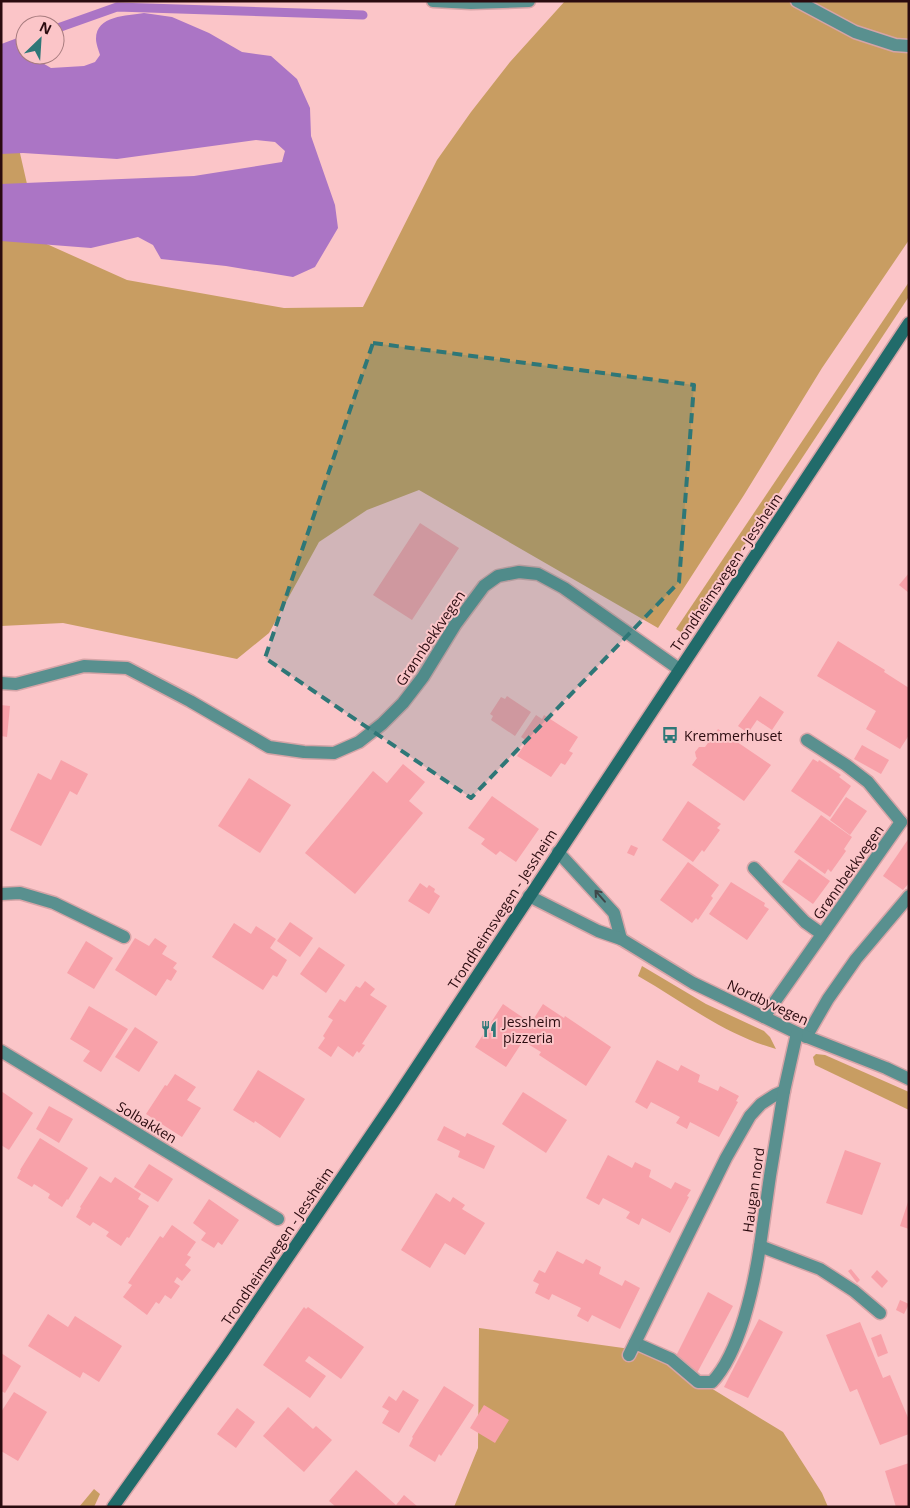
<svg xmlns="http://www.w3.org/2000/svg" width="910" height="1508" font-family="'Open Sans',sans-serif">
	<rect width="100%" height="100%" fill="#fbc5c8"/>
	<g fill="#c89d62">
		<path d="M565 1H909V240L822 368 744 495 658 628 419 490 367 510 319 542 269 633 237 659 63 623 1 626V83H4L40 241 127 280 284 308 363 307 437 160 471 112 510 62Z"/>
		<path d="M909 282 908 298 685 635 676 629Z"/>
		<path d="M642 966 706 1004 764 1031 770 1037 776 1049C725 1035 682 1001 638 976Z"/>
		<path d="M816 1054 825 1055 909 1092V1110L815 1065 813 1057Z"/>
		<path d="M479 1328 652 1352 783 1432 822 1493 828 1507H454L478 1448Z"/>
		<path d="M94 1489 100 1494 94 1507H79Z"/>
	</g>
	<path fill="#ab75c5" d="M144 13 172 17 209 33 242 52 271 56 297 79 310 108 311 136 335 205 338 228 315 267 293 277 226 266 161 259 153 245 138 237 91 248 1 241V184L194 176 282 162 285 151 275 142 256 140 117 159 23 153 1 154V47L10 45 25 52V55H29L51 68 84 66 95 62 100 55C99 51 96 44 96 39 96 15 127 16 144 13Z"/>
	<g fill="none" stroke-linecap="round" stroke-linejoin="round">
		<g stroke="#ab75c5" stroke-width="9">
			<path d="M55 29 117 7 363 15"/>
			<path d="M1 49 25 40"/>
		</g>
	</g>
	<g fill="#f8a1a9">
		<path d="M420 523 459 548 412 620 373 595Z"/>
		<path d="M909 573V593L899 585Z"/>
		<path d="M838 641 885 670 884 672 909 688V735L900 749 866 729 876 711 817 676Z"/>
		<path d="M507 696 531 712 515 736 491 720 493 716 490 714 501 697 505 699Z"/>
		<path d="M760 696 784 712 772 730 757 720 748 733 738 726Z"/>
		<path d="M1 705 10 706 7 737 1 736Z"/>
		<path d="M536 715 542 719 544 715 578 737 569 751 573 753 565 765 561 763 551 777 517 756 527 741 521 737Z"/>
		<path d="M718 729 771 765 744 801 692 765 697 758 696 757 695 752 699 747H705Z"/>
		<path d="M862 745 889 760 881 774 854 759Z"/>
		<path d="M813 759 818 762 819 760 841 775 839 777 851 786 830 817 791 791Z"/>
		<path d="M61 760 88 774 77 795 70 791 41 846 10 830 38 773 51 780Z"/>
		<path d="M403 764 425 782 409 801 423 813 355 894 305 853 373 771 387 783Z"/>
		<path d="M249 778 291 805 260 853 218 826Z"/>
		<path d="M492 796 539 829 516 862 500 851 496 855 481 844 485 839 468 828Z"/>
		<path d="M846 797 867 811 850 835 830 820Z"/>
		<path d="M688 801 721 824 717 828 720 830 704 852 702 850 693 862 662 840Z"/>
		<path d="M821 815 852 837 844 849 846 851 831 872 828 869 825 874 794 852Z"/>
		<path d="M909 838V883L903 890 883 876Z"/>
		<path d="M631 845 638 848 634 856 627 853Z"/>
		<path d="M799 859 830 881 813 904 782 882Z"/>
		<path d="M688 862 719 885 711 896 713 898 698 920 696 918 692 923 660 900Z"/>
		<path d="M731 882 765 903 764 906 769 909 747 940 709 914Z"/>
		<path d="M420 883 427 888 429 885 435 889 434 892 440 896 429 914 408 901Z"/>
		<path d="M290 922 313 938 300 957 277 941Z"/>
		<path d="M234 923 251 934 256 926 276 939 270 948 287 960 277 977 273 975 263 990 212 957Z"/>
		<path d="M135 938 149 946 155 938 167 946 162 954 177 963 173 968 177 971 171 981 167 979 156 996 115 970Z"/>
		<path d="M86 941 113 958 94 989 67 973Z"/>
		<path d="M319 947 345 965 326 993 300 974Z"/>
		<path d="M365 981 375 989 370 995 387 1006 362 1044 365 1045 359 1053 357 1051 353 1057 338 1046 331 1057 318 1048 325 1038 323 1036 333 1020 328 1017 340 999 345 1002 356 986 360 988Z"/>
		<path d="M503 1004 531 1023 543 1004 564 1018 565 1016 611 1047 586 1086 539 1055 541 1052 523 1041 506 1067 475 1047Z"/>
		<path d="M89 1006 128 1029 101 1072 83 1061 90 1051 70 1039Z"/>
		<path d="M135 1027 158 1042 139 1072 115 1057Z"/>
		<path d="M657 1060 678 1071 681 1065 700 1075 698 1082 718 1091 720 1086 739 1096 736 1101 738 1102 719 1137 690 1122 687 1129 676 1123 680 1117 651 1102 647 1109 635 1102Z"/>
		<path d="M258 1070 305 1099 280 1138 255 1121 254 1123 233 1110Z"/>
		<path d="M175 1074 196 1087 187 1100 201 1108 182 1137 146 1114 165 1085 167 1086Z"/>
		<path d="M1 1091 33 1113 9 1150 1 1145Z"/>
		<path d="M523 1092 567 1120 546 1153 502 1124Z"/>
		<path d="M49 1106 73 1119 59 1143 36 1129Z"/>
		<path d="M444 1126 465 1137 467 1133 495 1146 484 1169 458 1157 460 1151 437 1140Z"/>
		<path d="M40 1138 88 1168 68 1200 67 1199 62 1207 48 1198 50 1194 34 1184 32 1187 17 1178 21 1170H20Z"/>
		<path d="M845 1150 881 1163 862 1215 826 1203Z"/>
		<path d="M608 1155 632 1168 635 1162 651 1170 649 1177 671 1189 675 1182 691 1190 687 1196 689 1197 670 1233 642 1218 639 1225 626 1218 630 1212 603 1198 599 1205 586 1198Z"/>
		<path d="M149 1164 173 1179 158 1202 134 1187Z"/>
		<path d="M100 1176 111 1183 115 1177 141 1194 138 1199 149 1206 129 1238 127 1237 121 1246 106 1236 109 1232 93 1222 90 1226 76 1217 81 1208 80 1207Z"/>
		<path d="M436 1193 450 1202 453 1197 465 1205 462 1209 485 1223 465 1255 445 1243 430 1268 401 1250Z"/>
		<path d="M209 1199 239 1220 222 1245 218 1242 214 1248 201 1240 206 1233 193 1223Z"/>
		<path d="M908 1202H909V1229L900 1226Z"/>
		<path d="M172 1225 196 1242 187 1255 191 1257 185 1265 191 1270 182 1281 177 1277 174 1282 180 1286 171 1299 165 1295 159 1304 156 1302 147 1315 123 1297 132 1285 128 1283 160 1236 163 1238Z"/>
		<path d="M557 1251 583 1264 586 1259 601 1267 599 1274 622 1286 625 1280 640 1288 620 1329 592 1315 588 1322 577 1316 581 1308 552 1294 549 1300 535 1293 539 1284 533 1281 539 1270 545 1273Z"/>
		<path d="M851 1269 860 1280 857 1283 848 1271Z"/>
		<path d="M877 1270 888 1281 882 1288 871 1277Z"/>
		<path d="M708 1292 733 1306 697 1373 674 1360Z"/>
		<path d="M900 1300 909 1304 904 1314 896 1310Z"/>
		<path d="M304 1307 306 1309 308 1307 364 1347 341 1379 309 1356 305 1361 326 1376 310 1398 263 1365Z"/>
		<path d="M48 1314 68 1327 75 1316 122 1346 99 1382 83 1372 80 1378 28 1346Z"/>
		<path d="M759 1319 783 1332 748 1398 724 1387Z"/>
		<path d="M860 1322 883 1378 890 1375 909 1420V1434L880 1445 857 1389 850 1392 826 1335Z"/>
		<path d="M881 1334 888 1353 878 1357 871 1338Z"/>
		<path d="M1 1353 21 1366 5 1393 1 1391Z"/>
		<path d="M444 1386 474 1405 441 1456 439 1454 435 1462 409 1446 413 1438 412 1437Z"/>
		<path d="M403 1390 419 1400 399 1433 382 1423 389 1411 382 1407 389 1396 396 1401Z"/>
		<path d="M14 1392 47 1412 18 1461 1 1451V1412Z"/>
		<path d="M484 1405 509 1420 495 1443 470 1428Z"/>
		<path d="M288 1407 313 1429 316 1426 332 1440 304 1472 263 1436Z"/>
		<path d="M237 1408 255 1422 236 1448 217 1434Z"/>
		<path d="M909 1463V1507H896L885 1471Z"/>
		<path d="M356 1470 396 1505 404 1495 418 1507H336L329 1501Z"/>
	</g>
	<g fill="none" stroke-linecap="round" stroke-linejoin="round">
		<g stroke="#d5a4a7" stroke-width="15">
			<g id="lane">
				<path d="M433 1 471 3 529 1"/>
				<path d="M797 1 855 32 895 45 909 46"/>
				<path d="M807 740 846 765 868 782 901 822"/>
				<path d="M754 868 805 922 822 934"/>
				<path d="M1 894 20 893 54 903 124 937"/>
				<path d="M806 1037 828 999 856 959 909 896"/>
				<path d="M635 1343 671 1359 698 1382H712C740 1353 754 1285 760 1246L820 1269 854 1291 880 1313"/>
				<path d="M629 1355 726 1158 750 1116 761 1104 775 1095 784 1091"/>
			</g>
		</g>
		<g stroke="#d5a4a7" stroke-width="15">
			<g id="street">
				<path d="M1 683 16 684 84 666 127 668 190 701 269 747 304 752 334 753 359 742 382 724 403 703 423 677 455 625 484 586 498 576 519 572 538 574 564 588 679 669"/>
				<path d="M558 852 614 913 621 939"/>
				<path d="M529 896 598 931 621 939 693 983 797 1033 886 1068 909 1079"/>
				<path d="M764 1017 901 822"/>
				<path d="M1 1051 278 1219"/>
				<path d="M760 1246 770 1176 784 1091 797 1033"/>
			</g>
		</g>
		<g stroke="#d5a4a7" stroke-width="15">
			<path id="secondary" d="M113 1507 224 1351 395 1100 909 323"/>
		</g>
		<use href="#lane" stroke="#59908f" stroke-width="12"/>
		<use href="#street" stroke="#59908f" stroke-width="12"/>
		<use href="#secondary" stroke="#216b6a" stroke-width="12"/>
	</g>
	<defs><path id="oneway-shaft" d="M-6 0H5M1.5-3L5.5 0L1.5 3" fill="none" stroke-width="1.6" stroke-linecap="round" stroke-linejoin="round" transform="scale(1.25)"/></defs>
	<use stroke="#3f4749" href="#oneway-shaft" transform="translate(600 896) rotate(-131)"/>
	<path fill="#2e7777" fill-opacity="0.2" stroke="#2e7777" stroke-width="4" stroke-dasharray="10 6" stroke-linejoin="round" d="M373 343 694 385 679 582 471 798 265 658Z"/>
	<defs>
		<g id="bus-bare" transform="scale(1.35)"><path d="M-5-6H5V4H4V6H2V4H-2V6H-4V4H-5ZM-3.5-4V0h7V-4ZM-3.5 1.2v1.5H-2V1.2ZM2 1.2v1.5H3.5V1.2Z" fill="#2e7777" stroke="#fbc5c8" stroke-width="2.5" paint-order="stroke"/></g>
		<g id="restaurant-bare" transform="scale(1.35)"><path d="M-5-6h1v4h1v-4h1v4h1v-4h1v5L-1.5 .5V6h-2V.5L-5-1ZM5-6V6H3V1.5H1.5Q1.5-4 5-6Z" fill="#2e7777" stroke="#fbc5c8" stroke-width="2.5" paint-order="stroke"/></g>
	</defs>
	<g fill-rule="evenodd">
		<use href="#bus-bare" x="670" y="735"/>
		<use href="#restaurant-bare" x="489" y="1029"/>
	</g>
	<g text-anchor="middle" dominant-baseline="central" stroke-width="4" stroke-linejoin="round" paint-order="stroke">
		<g font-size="14" fill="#2a0b0f" stroke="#fbc5c8">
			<text transform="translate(726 572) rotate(-56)">Trondheimsvegen - Jessheim</text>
			<text transform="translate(430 638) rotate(-56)">Grønnbekkvegen</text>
			<text transform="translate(848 872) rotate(-55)">Grønnbekkvegen</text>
			<text transform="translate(502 909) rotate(-57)">Trondheimsvegen - Jessheim</text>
			<text transform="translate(768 1002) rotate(25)">Nordbyvegen</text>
			<text transform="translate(147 1122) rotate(31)">Solbakken</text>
			<text transform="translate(753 1190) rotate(-82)">Haugan nord</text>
			<text transform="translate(277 1246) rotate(-56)">Trondheimsvegen - Jessheim</text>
		</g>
		<g font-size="14" fill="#2a0b0f" stroke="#fbc5c8" text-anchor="start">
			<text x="684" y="735">Kremmerhuset</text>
			<text x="503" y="1021">Jessheim<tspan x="503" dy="16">pizzeria</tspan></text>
		</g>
	</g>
	<rect width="910" height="1508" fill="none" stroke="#2a0b0f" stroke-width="5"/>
	<g transform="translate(40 40) rotate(25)"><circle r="24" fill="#fbc5c8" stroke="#a77b7e"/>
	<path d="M0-4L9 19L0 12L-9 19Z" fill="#2e7777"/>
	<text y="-8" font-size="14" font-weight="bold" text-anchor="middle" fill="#2a0b0f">N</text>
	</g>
</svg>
